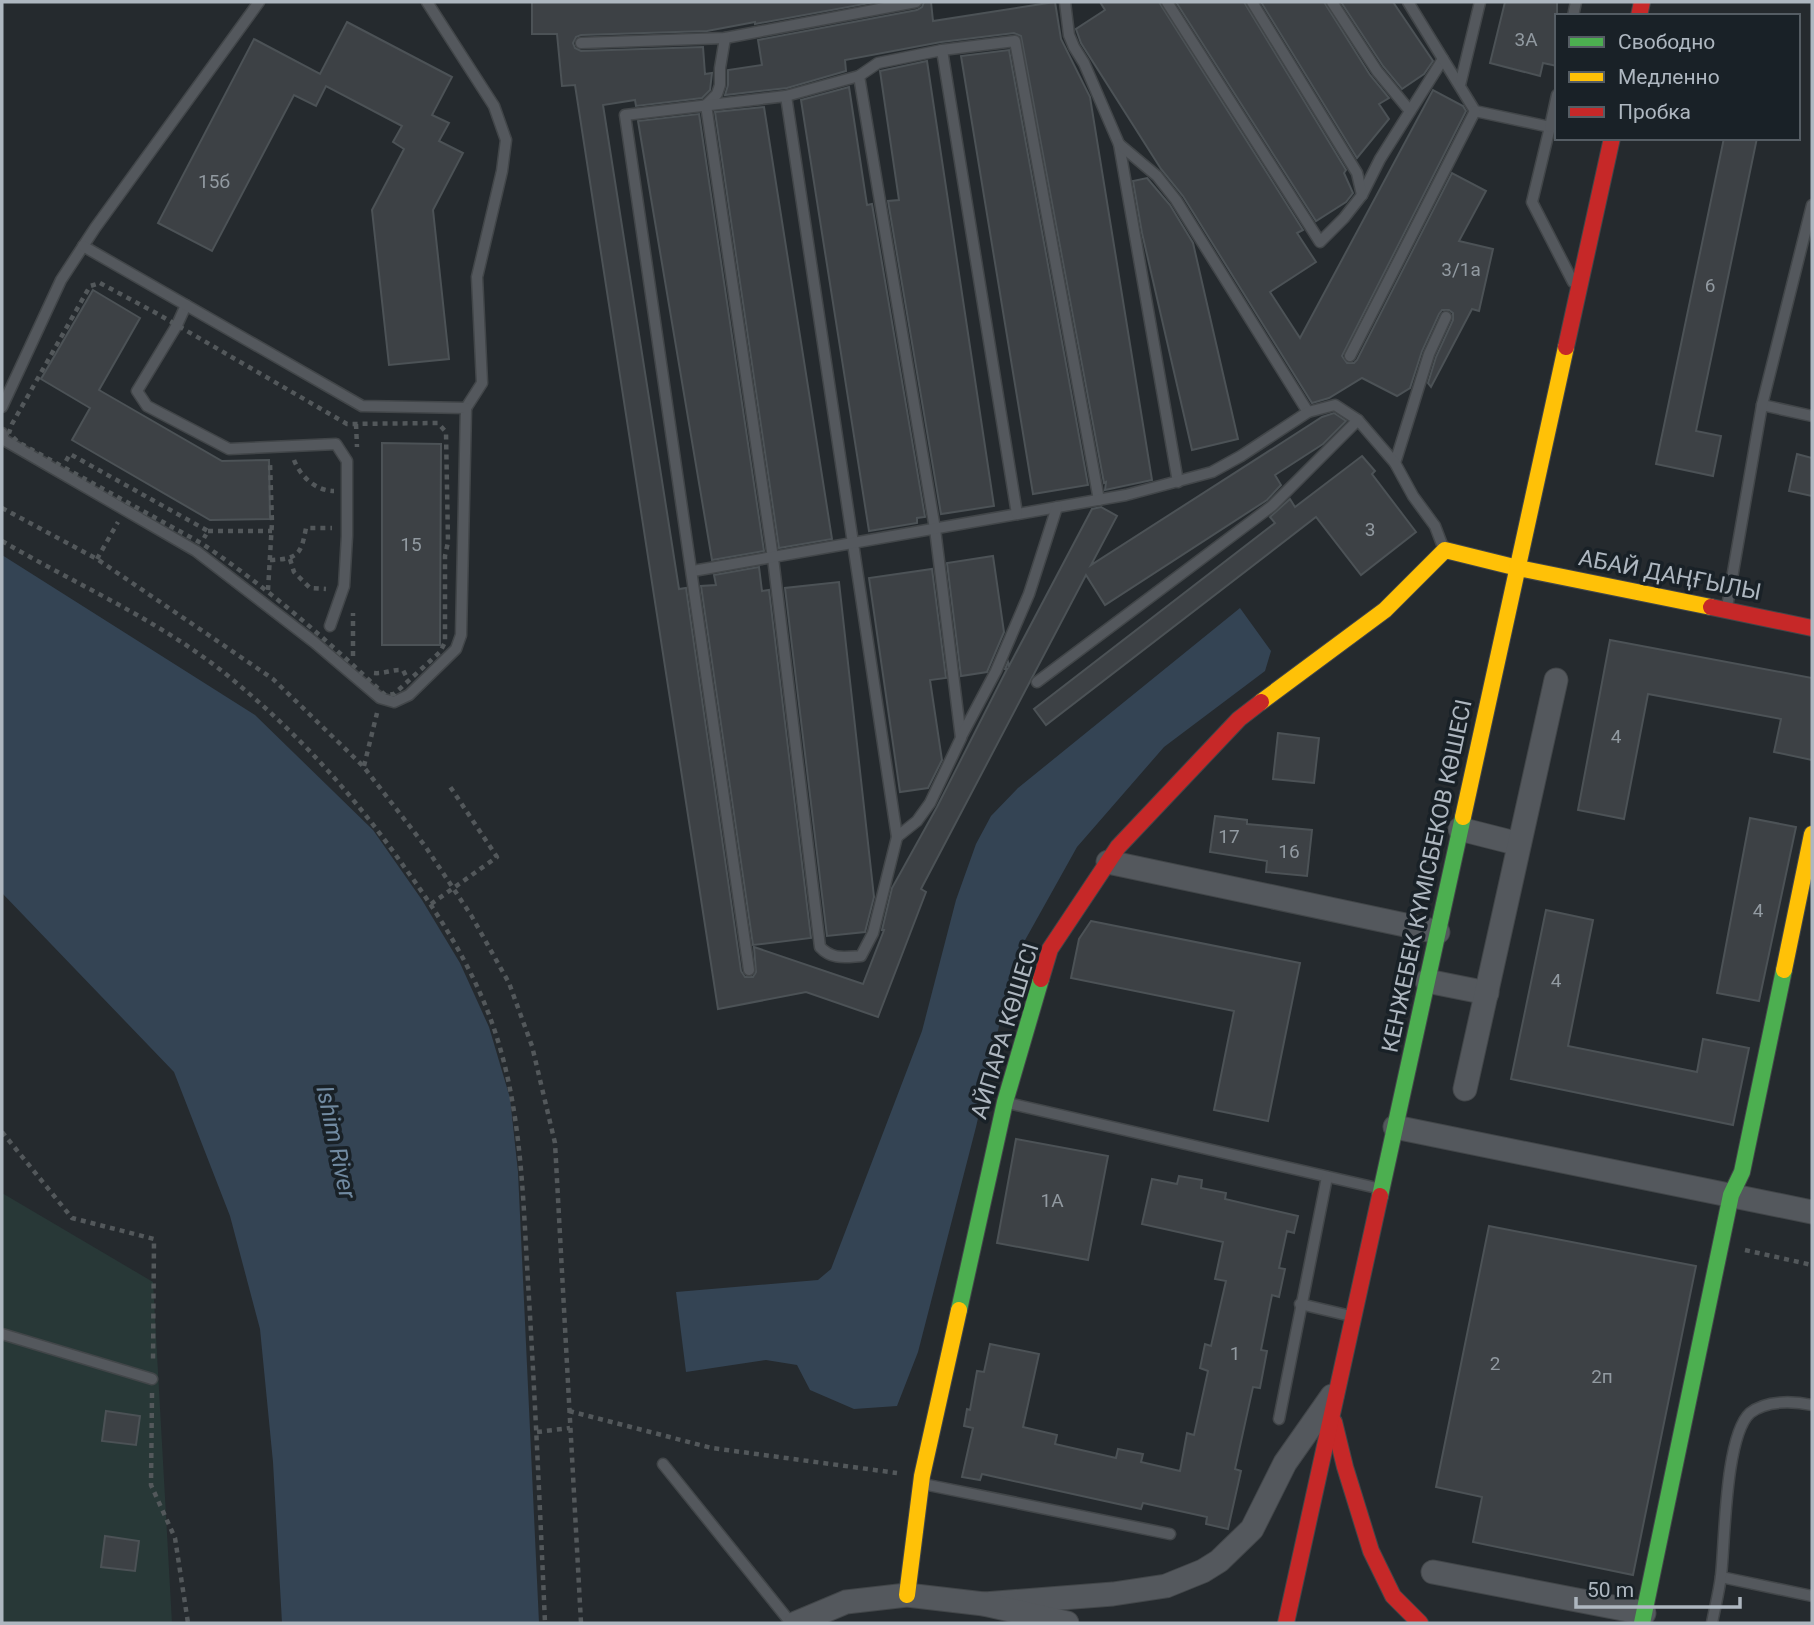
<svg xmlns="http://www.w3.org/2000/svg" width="1814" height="1625" font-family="Roboto,sans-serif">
	<rect width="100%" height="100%" fill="#252a2e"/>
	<path fill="#283837" d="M2 1193 153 1282 172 1623H2Z"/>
	<g fill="#344454">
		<path d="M2 555 255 715 373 830 422 900 460 963 489 1027 510 1098 518 1172 539 1623H282L273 1462 260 1329 230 1216 174 1072 2 893Z"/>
		<path d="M1240 608 1271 651 1265 671 1164 747 1077 847 1024 942 1002 1013 976 1127 918 1352 897 1406 854 1409 810 1390 797 1365 766 1360 686 1372 676 1292 818 1280 831 1269 922 1031 956 900 976 844 991 816 1018 788Z"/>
	</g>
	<g fill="#3d4145" stroke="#4c5256" stroke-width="2">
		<path d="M532 2H875L755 24V22L707 31 581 35 576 37 573 43 575 48 581 51 703 47 705 74 712 73 710 90 702 98 636 106 635 100 603 105 679 589 686 588 741 971 745 977H753L756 972 754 947 863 984 884 930H882L892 888 937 807 1007 669H1005L1008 662 1009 666 1092 509 1101 507 1117 516 1091 565 1322 417 1334 413 1346 421 1323 444 1275 475 1281 485 1267 500 1105 605 1086 575 921 889 926 892 878 1017 806 992 718 1009 575 85 562 86 557 34H532Z"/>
		<path d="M924 2H931L933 21 1055 2 1061 39 1090 97 1152 480 1105 490 1106 482 1104 483 1021 36 1014 33 941 42 845 60 846 71 787 88 725 95 728 85V70L762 65 758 40 917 10 922 7Z"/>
		<path d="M1100 2H1159L1303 230 1297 233 1316 262 1270 292 1300 338 1433 90 1463 106 1466 111 1342 356 1347 363H1354L1357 360 1452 173 1486 191 1459 241 1493 249 1479 311 1472 309 1431 387 1428 383 1436 357 1453 320V313L1449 310H1442L1439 314 1422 351 1410 388 1397 396 1362 378 1329 398 1312 403 1183 196 1161 169 1081 43 1076 29 1105 10Z"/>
		<path d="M1176 2H1244L1346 170 1344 173 1353 193 1346 202 1316 221Z"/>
		<path d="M1261 2H1324L1370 75 1389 98 1379 104 1389 119 1357 158Z"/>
		<path d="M1341 2H1393L1433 61 1424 74 1402 89 1383 66Z"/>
		<path d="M1505 2H1557V66L1543 63 1540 76 1490 63Z"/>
		<path d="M347 22 452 77 432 115 449 123 439 141 463 153 433 210 449 359 389 365 372 210 404 149 393 142 402 126 326 86 316 106 294 95 212 251 158 223 254 39 320 74Z"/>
		<path d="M1009 50 1088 485 1033 494 961 56Z"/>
		<path d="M927 61 994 506 941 514 888 201 899 200 880 71Z"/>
		<path d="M849 87 867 205 872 204 925 517 917 518V523L869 531 801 100Z"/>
		<path d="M764 107 832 539 779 548 715 112Z"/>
		<path d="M699 114 764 551 712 560 638 121Z"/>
		<path d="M1724 138H1757L1696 431 1721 436 1713 476 1656 464Z"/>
		<path d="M1147 178 1170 205 1193 243 1238 439 1192 450 1142 233 1133 181Z"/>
		<path d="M93 290 140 318 99 390 222 461 269 460 270 519 210 520 72 440 90 408 41 379Z"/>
		<path d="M382 443 441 444 440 645H382Z"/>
		<path d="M1797 454 1812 458V496L1789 491Z"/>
		<path d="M1362 456 1375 471 1372 474 1416 532 1361 575 1316 517 1046 725 1034 709 1275 523 1270 517 1290 499 1295 507Z"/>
		<path d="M993 556 1004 632 987 672 961 676 947 563Z"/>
		<path d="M759 567 762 591 769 590 811 938 753 945 701 586 716 585 714 575Z"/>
		<path d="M932 569 946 678 930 680 942 760 928 788 900 792 869 578Z"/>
		<path d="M839 582 874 897 865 932 827 936 785 588Z"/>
		<path d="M1610 640 1812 678V760L1774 752 1781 719 1648 694 1624 819 1578 810Z"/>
		<path d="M1278 733 1319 738 1314 783 1273 779Z"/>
		<path d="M1215 816 1247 820V824L1312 830 1307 876 1266 872 1267 861 1210 852Z"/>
		<path d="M1750 818 1796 827 1759 1001 1717 993Z"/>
		<path d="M1546 910 1593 920 1568 1046 1697 1072 1703 1039 1749 1048 1733 1125 1511 1079Z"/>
		<path d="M1091 921 1300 963 1268 1121 1214 1110 1234 1011 1071 978 1079 939Z"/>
		<path d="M1016 1139 1108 1156 1088 1260 997 1243Z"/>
		<path d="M1179 1176 1202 1180 1201 1188 1226 1193 1225 1199 1298 1216 1294 1233 1287 1231 1279 1268 1285 1269 1279 1297 1272 1295 1261 1350 1267 1351 1260 1388 1253 1387 1235 1469 1241 1471 1228 1529 1206 1524 1207 1517 1143 1503 1141 1509 982 1474 980 1480 962 1477 973 1428 964 1426 967 1409 970 1410 977 1371 984 1372 990 1344 1039 1354 1023 1427 1057 1435 1055 1444 1116 1458 1118 1449 1143 1454 1141 1462 1180 1471 1187 1433 1194 1435 1208 1371 1200 1368 1205 1344 1211 1346 1226 1281 1215 1279 1223 1242 1142 1224 1152 1179 1177 1184Z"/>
		<path d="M1489 1226 1696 1266 1633 1575 1473 1542 1482 1497 1436 1487Z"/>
		<path d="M106 1411 140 1416 136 1445 102 1441Z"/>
		<path d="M105 1536 139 1541 135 1571 101 1567Z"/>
	</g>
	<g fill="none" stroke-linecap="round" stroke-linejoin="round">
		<g stroke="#424649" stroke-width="13">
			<g id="lane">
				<path d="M427 2 494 106 506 140 502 171 477 277 482 383 466 408"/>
				<path d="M1065 2 1069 35 1074 47 1084 63 1119 144 1178 482"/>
				<path d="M1167 2 1320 242 1344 218 1362 195 1380 159 1443 59"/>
				<path d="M1252 2 1357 173 1362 195"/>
				<path d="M1332 2 1377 71 1410 111"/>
				<path d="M1408 2 1475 111 1550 127 1532 202 1573 282"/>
				<path d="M1573 16 1576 2"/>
				<path d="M581 43 725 38 916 2"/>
				<path d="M942 50 1015 41 1099 500"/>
				<path d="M859 76 935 529 961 738 930 803 917 821 897 837"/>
				<path d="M1460 85 1480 2"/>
				<path d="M706 105 773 558 820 947C832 960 845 957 861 956L873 933 897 837 786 96"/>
				<path d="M706 105 717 94 720 85V68L725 38"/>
				<path d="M1550 127 1557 95"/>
				<path d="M1119 144 1157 176 1176 200 1308 412"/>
				<path d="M186 305 177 325 137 391 147 406 229 449 336 444 347 461V536L344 586 330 626"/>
				<path d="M1350 356 1475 111"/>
				<path d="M1762 405 1812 416"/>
				<path d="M2 407 61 280 95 228 259 2"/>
				<path d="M2 433 4 440 196 551 314 642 380 698 394 702 409 695 456 649 461 635 466 408 362 406 83 246"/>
				<path d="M1395 463 1429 354 1446 317"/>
				<path d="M693 571 1126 495 1212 472 1241 456 1308 412 1335 405 1358 420 1395 463 1413 496 1435 526 1443 547"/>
				<path d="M1727 607 1762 405 1812 205"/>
				<path d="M1037 682 1272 506 1358 420"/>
				<path d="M961 737 996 671 1029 594 1057 507"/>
				<path d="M749 970 625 115 786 96 859 76 878 63 942 50 1017 514"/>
				<path d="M1008 1103 1377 1188"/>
				<path d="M1300 1304 1351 1316"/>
				<path d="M2 1334 152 1379"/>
				<path d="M1279 1419 1327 1177"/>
				<path d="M663 1464 791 1623"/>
				<path d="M923 1484 1170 1534"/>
				<path d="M1721 1577 1812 1596"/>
				<path d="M1712 1623C1715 1607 1719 1592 1721 1576 1725 1540 1725 1436 1750 1413 1766 1400 1793 1401 1812 1405"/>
			</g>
		</g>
		<g stroke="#424649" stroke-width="25">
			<g id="street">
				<path d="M1460 829 1519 844"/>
				<path d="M1108 862 1438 932"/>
				<path d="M1427 981 1487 993"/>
				<path d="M1465 1089 1556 680"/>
				<path d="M1395 1127 1812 1212"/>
				<path d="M1433 1572 1644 1613"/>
				<path d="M984 1604 1113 1594 1166 1586 1203 1571 1219 1561 1252 1529 1285 1463 1332 1396"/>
				<path d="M796 1623 846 1602 907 1595 984 1604 1067 1623"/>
			</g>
		</g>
		<g stroke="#424649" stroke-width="18">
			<g id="fast">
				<path d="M1380 1196 1463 817"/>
				<path d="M959 1310 1005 1102 1041 979"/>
				<path d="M1642 1623 1731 1195 1742 1172 1784 970"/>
			</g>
		</g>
		<g stroke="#424649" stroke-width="18">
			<g id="slow">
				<path d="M1261 702 1385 610 1445 550 1518 568 1711 607"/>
				<path d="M1463 817 1566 347"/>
				<path d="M1784 970 1812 834"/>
				<path d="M907 1595 922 1476 959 1310"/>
			</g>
		</g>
		<g stroke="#424649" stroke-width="18">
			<g id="jam">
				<path d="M1639 16 1642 2"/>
				<path d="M1566 347 1612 138"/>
				<path d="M1711 607 1812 628"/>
				<path d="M1041 979 1050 949 1118 847 1239 719 1261 702"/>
				<path d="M1334 1422 1345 1467 1371 1551 1393 1596 1420 1623"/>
				<path d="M1286 1623 1380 1196"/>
			</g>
		</g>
		<g stroke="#53585b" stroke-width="4.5" stroke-dasharray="5 5" stroke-linecap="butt">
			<path d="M100 283 156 313 347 424 438 423 446 432 448 542 445 556V642L440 652 394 694 385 695C327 640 267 587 201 543L18 442 9 433 12 424 90 286Z"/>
			<path d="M356 424 357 447"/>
			<path d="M294 460C300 476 316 491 334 491"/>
			<path d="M66 461 70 454 208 531 204 538"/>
			<path d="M2 508 97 559 273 679 363 766 425 846 471 915 509 983 532 1046 555 1143 581 1623"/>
			<path d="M208 531H272"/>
			<path d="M2 541C77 585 159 620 227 675 298 733 353 794 405 868 443 920 479 978 498 1041 522 1119 523 1201 528 1282 535 1396 540 1509 545 1623"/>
			<path d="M97 559 118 522"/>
			<path d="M290 559 294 572 310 588 326 589"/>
			<path d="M270 560C298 559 301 555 306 528H332"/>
			<path d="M268 590 272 522 270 462"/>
			<path d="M353 656V613"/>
			<path d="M374 673C385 674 392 669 403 670L406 676"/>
			<path d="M364 766 377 713"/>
			<path d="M431 904 497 857 449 785"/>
			<path d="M2 1132 72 1218 154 1239 153 1363"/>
			<path d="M1745 1250 1812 1265"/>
			<path d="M152 1393 151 1485 175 1538 188 1623"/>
			<path d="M569 1411 712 1448 897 1473"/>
			<path d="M537 1432 570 1428"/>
		</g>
		<use href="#lane" stroke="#54585d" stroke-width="10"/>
		<use href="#street" stroke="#54585d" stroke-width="23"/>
		<use href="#fast" stroke="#4caf50" stroke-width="16"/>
		<use href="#slow" stroke="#ffc107" stroke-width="16"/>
		<use href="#jam" stroke="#c62828" stroke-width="16"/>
	</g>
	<g text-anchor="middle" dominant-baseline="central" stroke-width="7" stroke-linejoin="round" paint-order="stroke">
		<g font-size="19" fill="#929aa1">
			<text x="1526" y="39">3А</text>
			<text x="214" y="181">15б</text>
			<text x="1461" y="269">3/1а</text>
			<text x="1710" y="285">6</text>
			<text x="1370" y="529">3</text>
			<text x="411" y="544">15</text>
			<text x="1616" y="736">4</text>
			<text x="1229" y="836">17</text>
			<text x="1289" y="851">16</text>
			<text x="1758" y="910">4</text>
			<text x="1556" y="980">4</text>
			<text x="1052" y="1200">1А</text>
			<text x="1235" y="1353">1</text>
			<text x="1495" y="1363">2</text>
			<text x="1602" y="1376">2п</text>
		</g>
		<g font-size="23" fill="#aeb7c0" stroke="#192127">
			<text transform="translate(1670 575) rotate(11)">АБАЙ ДАҢҒЫЛЫ</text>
			<text transform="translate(1427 876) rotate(-78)">КЕНЖЕБЕК КҮМІСБЕКОВ КӨШЕСІ</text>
			<text transform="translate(1005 1031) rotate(-73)">АЙПАРА КӨШЕСІ</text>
		</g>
		<g font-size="24" font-style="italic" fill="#718aa1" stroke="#192127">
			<text transform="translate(336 1142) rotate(78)">Ishim River</text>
		</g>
	</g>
	<rect width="1814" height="1625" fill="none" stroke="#aeb7c0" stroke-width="7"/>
	<rect x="1555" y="14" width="245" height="126" fill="#192127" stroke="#555d64" stroke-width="2"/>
	<rect x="1569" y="37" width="35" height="10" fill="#4caf50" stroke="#555d64" stroke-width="2"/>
	<text x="1618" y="49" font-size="21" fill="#aeb7c0">Свободно</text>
	<rect x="1569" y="72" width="35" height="10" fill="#ffc107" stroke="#555d64" stroke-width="2"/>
	<text x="1618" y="84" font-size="21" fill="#aeb7c0">Медленно</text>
	<rect x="1569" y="107" width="35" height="10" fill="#c62828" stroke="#555d64" stroke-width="2"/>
	<text x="1618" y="119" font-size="21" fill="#aeb7c0">Пробка</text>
	<path d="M1576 1597v10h164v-10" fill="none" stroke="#aeb7c0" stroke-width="3.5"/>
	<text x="1587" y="1597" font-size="21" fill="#aeb7c0" stroke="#192127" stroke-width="5" paint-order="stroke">50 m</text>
</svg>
